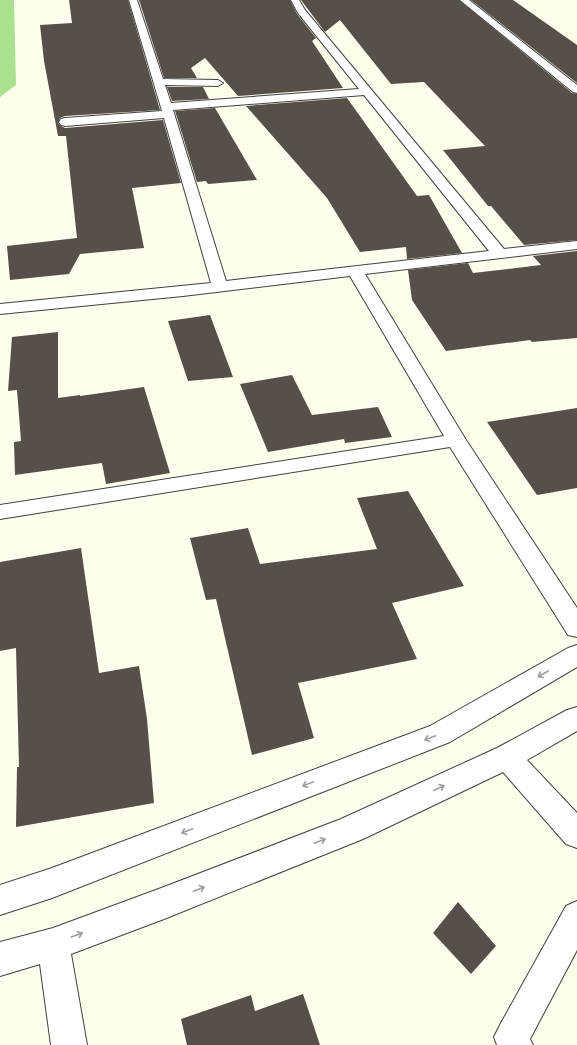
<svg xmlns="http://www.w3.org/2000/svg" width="577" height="1045" font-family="'Zilla Slab',serif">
	<rect width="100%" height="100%" fill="#fffeed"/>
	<path fill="#aae18f" d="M0 0H14L16 85 0 97Z"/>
	<g fill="#575048">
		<path d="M69 0H128L160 110 65 116 60 118 58 123 61 126 65 128 163 120 181 183 132 188 144 248 80 254 69 274 10 280 7 246 77 238 66 136H58L44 61 40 25 72 23Z"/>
		<path d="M139 0H290L297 14 316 38 312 41 343 88 238 96 205 58 191 68 197 78H164Z"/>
		<path d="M301 0H459L572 93 577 94V240L524 245 491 206H488L443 150 485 146 424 82 391 84 340 20 325 32Z"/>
		<path d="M471 0H513L577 45V83Z"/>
		<path d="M167 87H203L209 99 172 101Z"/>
		<path d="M347 98 417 196 429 195 462 253 407 259 406 247 360 252 327 198 246 106Z"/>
		<path d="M215 108 257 180 208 184 206 181 197 182 175 111Z"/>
		<path d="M577 251V338L532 342 530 340 446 351 412 300 408 270 468 263 473 273 541 265 533 256Z"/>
		<path d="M210 315 233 377 188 381 168 321Z"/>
		<path d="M58 332V398L80 395V396L144 387 170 473 106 484 102 463 15 475 14 442 21 441 17 390 8 391 12 337Z"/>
		<path d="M292 375 312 415 378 407 392 437 345 443 344 439 268 452 240 384Z"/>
		<path d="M577 408V488L537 495 487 422Z"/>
		<path d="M408 491 464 586 392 603 417 659 298 683 314 738 252 755 216 599 206 600 190 538 248 528 260 564 377 549 357 498Z"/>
		<path d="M81 548 99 673 139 666 147 719 154 803 16 827 17 767H19L16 648 0 651V562Z"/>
		<path d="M458 902 496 946 471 974 433 933Z"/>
		<path d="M303 994 320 1045H187L181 1019 251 995 255 1011Z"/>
	</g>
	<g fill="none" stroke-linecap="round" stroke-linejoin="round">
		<g stroke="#404040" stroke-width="2">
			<g id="minor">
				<path d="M129 0H137L163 79 218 80 223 83 218 86 165 85 171 103 359 89 298 13 291 0H299L305 10 504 249 577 241V249L365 274 466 440 577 608V637L568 635 450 447 0 519V505L444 436 350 276 183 296 0 314V304L211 283 164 118 65 126 61 125 59 122 61 119 65 118 162 111ZM364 95 489 251 226 281 173 110Z"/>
				<path d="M460 0H469L577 85V93L573 92Z"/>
				<path d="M577 645V667L450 742 52 898 0 915V885L52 868 430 726 568 648Z"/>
				<path d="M577 707V731L527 760 577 813V848L566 844 503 772 363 839 164 919 71 954 87 1045H51L40 964 0 976V942L53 928 164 887 341 819 497 748 567 710Z"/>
				<path d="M577 901V950L530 1039 533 1045H497L494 1037 500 1025 566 906Z"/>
			</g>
		</g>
		<use href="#minor" fill="#fff" fill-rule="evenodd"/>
	</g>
	<defs><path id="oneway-shaft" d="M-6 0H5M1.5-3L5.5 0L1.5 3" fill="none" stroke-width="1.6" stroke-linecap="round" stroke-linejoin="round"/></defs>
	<g stroke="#9e9e9e">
		<use href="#oneway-shaft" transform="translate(543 674) rotate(150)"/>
		<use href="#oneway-shaft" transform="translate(430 738) rotate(159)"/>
		<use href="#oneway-shaft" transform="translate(308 784) rotate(159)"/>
		<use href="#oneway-shaft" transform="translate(439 788) rotate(-25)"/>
		<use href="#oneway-shaft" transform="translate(187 831) rotate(159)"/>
		<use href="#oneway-shaft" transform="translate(320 841) rotate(-21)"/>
		<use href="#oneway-shaft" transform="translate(199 889) rotate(-21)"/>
		<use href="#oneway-shaft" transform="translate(77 935) rotate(-20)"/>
	</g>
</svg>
